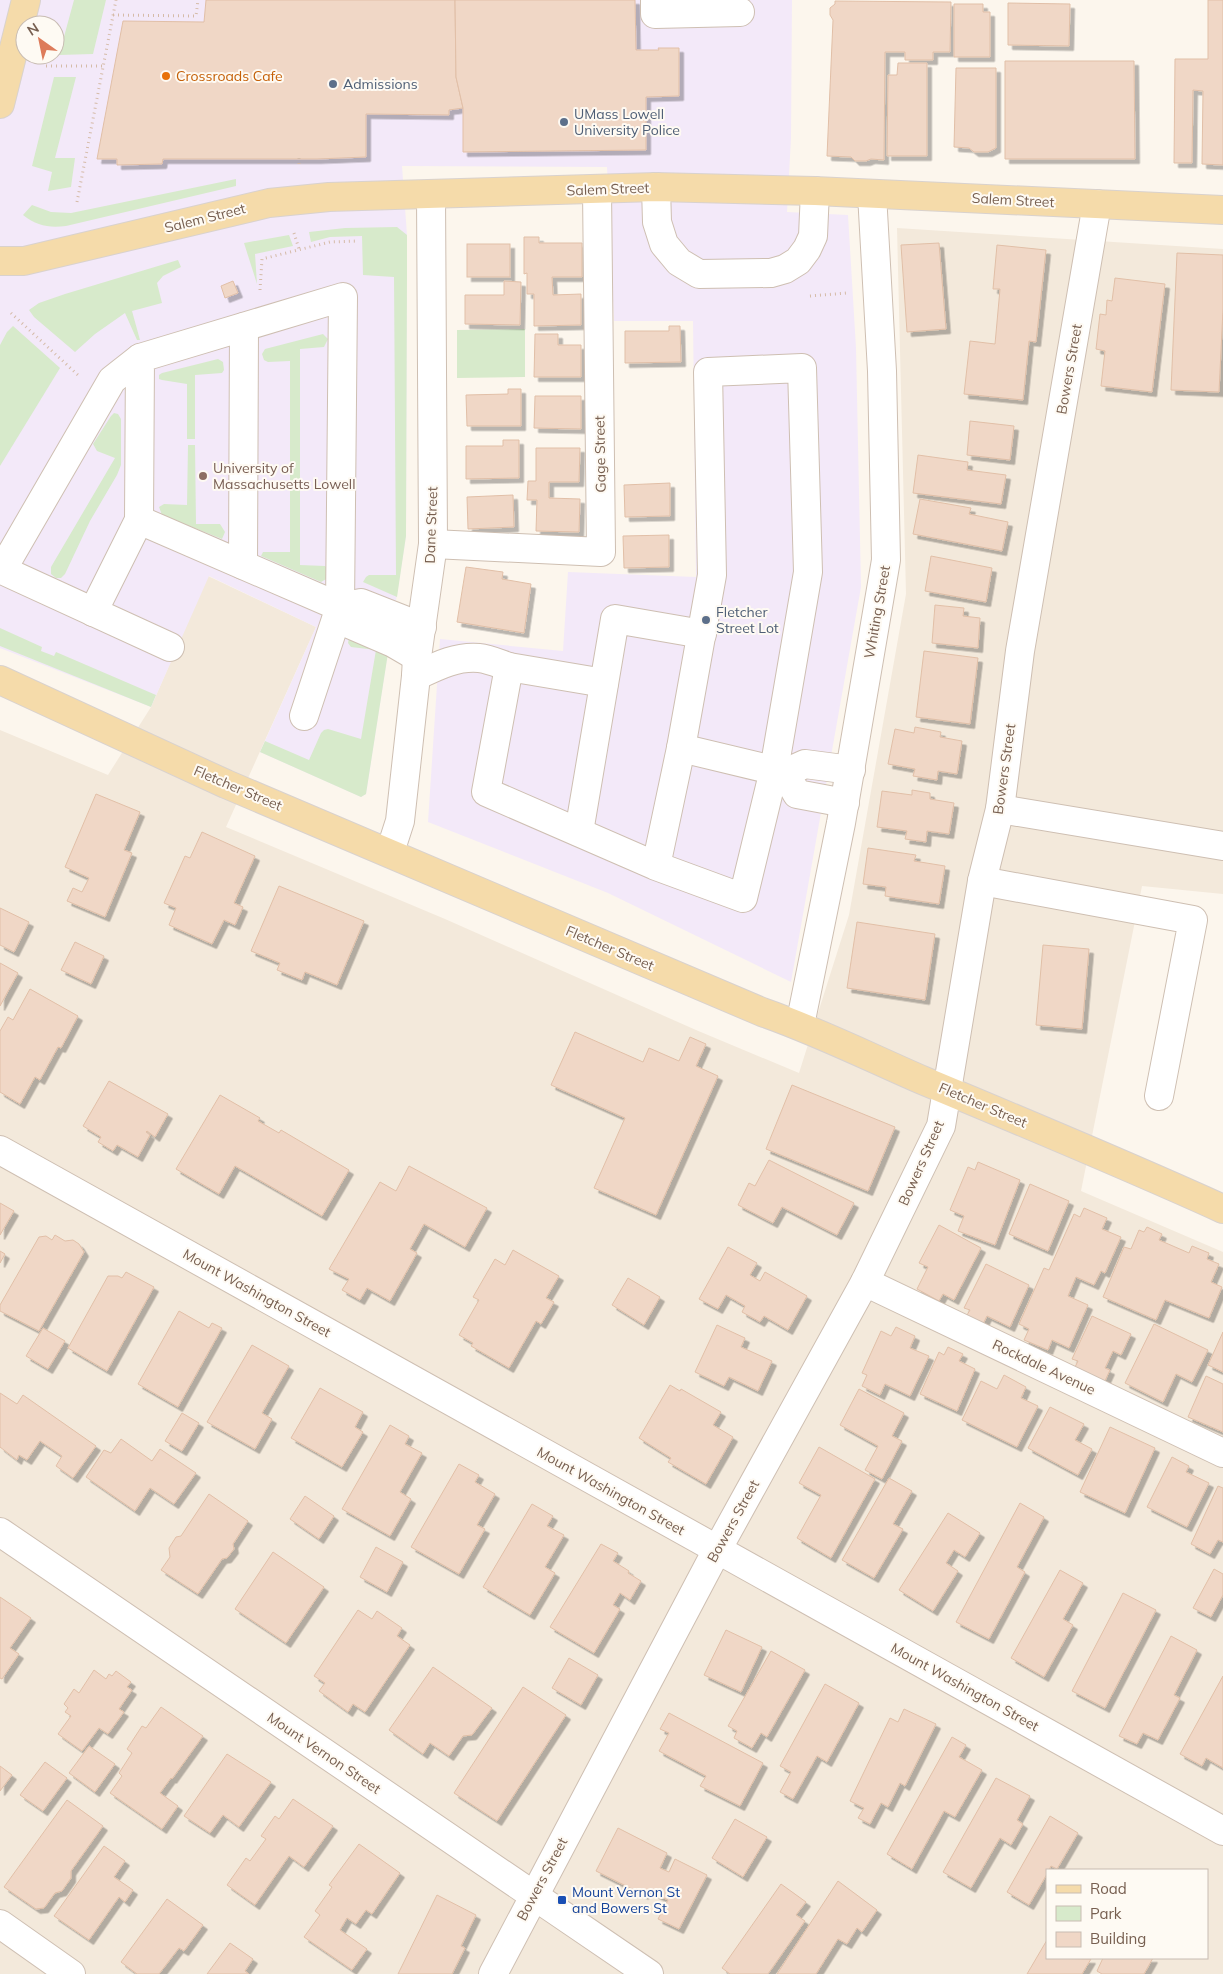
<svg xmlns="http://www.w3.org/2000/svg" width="1223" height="1974" font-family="Mulish,sans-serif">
	<defs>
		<filter id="shadow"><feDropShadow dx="4.5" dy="4.5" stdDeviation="0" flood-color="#0004"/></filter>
	</defs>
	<rect width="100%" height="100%" fill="#fcf6ed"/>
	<path fill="#f3e9db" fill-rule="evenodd" d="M897 228 1223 249V894L1142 886 1081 1191 1223 1252V1974H0V730L108 775 151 707 208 576 316 627 226 827 445 919 696 1030 799 1073 849 915 906 594ZM1047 1870H1207V1958H1047Z"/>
	<path fill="#f3e9f9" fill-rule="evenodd" d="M0 0H792L791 138 787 212 848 215 856 348 861 587 791 982 608 893 428 822 440 639 563 651 568 572 696 577 693 321H614L607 167 402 166 407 235 406 536 366 794 361 797 260 752 316 627 209 576 151 707 0 648ZM25 25H55V55H25Z"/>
	<g fill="#d7eacb">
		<path d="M74 0H106L93 54 59 55Z"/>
		<path d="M54 77H76L55 158H75L71 187 48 191 52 172 32 166Z"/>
		<path d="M236 179V186L66 226C49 228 37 226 23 215L32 205 51 212 71 213Z"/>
		<path d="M397 227 407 235V274L406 536 397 597 363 582 366 577 369 575H396L394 277 363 275 362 236 330 237 311 242 309 232 345 228Z"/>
		<path d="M289 235 293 246 255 254 257 284 244 243Z"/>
		<path d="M178 260 181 267 163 276 157 283 162 303 132 311 140 340H137L125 313 95 334 75 352 34 317 29 310 39 303 65 294Z"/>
		<path d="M13 326 60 368 0 466V345L7 332Z"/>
		<path d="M525 329V377L457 378V330Z"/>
		<path d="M323 334 328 339 324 347 300 349V565L325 566 327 568 328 578 321 582 261 556 263 552H290V361L268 362 264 360 262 354 265 349Z"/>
		<path d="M218 359 223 362 224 370 222 373 195 375V439H187V384L162 380 159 379V375L162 373Z"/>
		<path d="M114 413 118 414 121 419V465L117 475 90 521 65 574 61 578H56L51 574V567L115 458 97 451 93 444 111 416Z"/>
		<path d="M188 445H195L196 524H220L225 532 222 539 162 515 159 507 164 504 187 505Z"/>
		<path d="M0 628 42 647 41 651 54 656 56 652 156 695 151 707 0 646Z"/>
		<path d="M349 638 388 653 366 794 361 797 260 752 265 741 309 760 321 733 324 730 328 729 361 739 376 650 351 647 348 643Z"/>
	</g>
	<g fill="#f0d7c6" stroke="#e1bfa7" filter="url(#shadow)">
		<path d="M206 0H455L456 77 463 108 449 110V115L366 114V157L317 159H163L162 164 117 165V159H97L123 21 204 22Z"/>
		<path d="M455 0H635L636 50H659L658 48H679V96L646 97V150L463 152V108L456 77Z"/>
		<path d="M1208 0H1223V165L1202 164 1203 91 1193 90 1192 163H1174L1175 59H1208Z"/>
		<path d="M835 1 951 2 950 52H933V60H905V52H885L884 160 871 159 866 161H855L851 157 827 156 833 20 830 15V8L835 4Z"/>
		<path d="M1008 3 1070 4 1069 46 1008 45Z"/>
		<path d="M954 4H983V12H990V57H954Z"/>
		<path d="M1005 61H1134L1135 159H1005Z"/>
		<path d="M898 63H927V156H887L888 75H897Z"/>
		<path d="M956 68H996V148L988 152H974L969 148 954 147Z"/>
		<path d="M524 237H539V243H582V277H552L553 295 581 294V325L534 326V294H527V273L524 274Z"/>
		<path d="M939 243 946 329 907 332 901 245Z"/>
		<rect x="467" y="244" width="43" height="33"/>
		<path d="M997 245 1046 250 1036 342 1029 341 1023 400 964 394 970 341 995 344 1000 289H993Z"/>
		<path d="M1177 253 1223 255V309L1219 392 1171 390Z"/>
		<path d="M1115 278 1165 284 1152 392 1101 386 1105 351 1096 349 1100 314 1106 315 1107 300 1112 301Z"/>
		<path d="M233 281 238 293 225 298 221 286Z"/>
		<path d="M504 281 521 282 520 325 465 324V295H504Z"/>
		<path d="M669 326H680L681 362 625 363V331H669Z"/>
		<path d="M535 334H558V345H581V377H534Z"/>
		<path d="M508 389H521V426H467L466 395 508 394Z"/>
		<path d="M535 396H581V429L534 428Z"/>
		<path d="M970 421 1014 426 1010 460 967 455Z"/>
		<path d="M503 440H519V478L466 479V446H503Z"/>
		<path d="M536 448H580L579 482H549V498L580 499 579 532 536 531 537 500H527L528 481H536Z"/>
		<path d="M918 455 968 462 967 470 1006 475 1001 504 913 493Z"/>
		<path d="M670 483V516L625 517 624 485Z"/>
		<path d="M513 495 514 527 468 529 467 497Z"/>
		<path d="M920 499 971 508 969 514 1008 522 1002 551 913 534Z"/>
		<path d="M669 535V567L624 568 623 536Z"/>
		<path d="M931 556 992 568 986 602 925 591Z"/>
		<path d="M466 567 503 572 502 579 531 584 524 633 457 622Z"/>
		<path d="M935 605 964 608 963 616 980 618 978 648 932 643Z"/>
		<path d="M924 651 978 658 970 724 916 717Z"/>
		<path d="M915 727 941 732 940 737 962 741 957 774 938 771 937 780 913 776 915 769 888 764 895 729 914 733Z"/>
		<path d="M912 790 930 793V799L954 803 949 834 927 831 926 842 905 839 907 831 877 827 882 791 912 795Z"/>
		<path d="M96 794 140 812 124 850 132 853 105 917 67 901 73 888 82 892 89 878 65 867Z"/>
		<path d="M202 832 255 856 234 903 243 907 235 925 224 920 212 944 169 925 176 908 164 903 185 856 190 858Z"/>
		<path d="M868 848 916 855 914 861 945 866 939 904 885 896 886 887 863 884Z"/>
		<path d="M279 886 364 921 337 985 305 972 302 980 277 970 280 963 251 951Z"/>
		<path d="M0 908 29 922 14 952 0 945Z"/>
		<path d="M857 922 935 934 925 1000 847 988Z"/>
		<path d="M75 942 104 956 91 984 61 970Z"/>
		<path d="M1043 945 1089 949 1082 1029 1036 1025Z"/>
		<path d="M0 963 18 973 0 1006Z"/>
		<path d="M30 989 78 1016 61 1048 58 1047 40 1080 35 1077 20 1104 0 1092V1031L8 1017 13 1020Z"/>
		<path d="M575 1032 643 1062 649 1048 679 1061 690 1037 706 1044 696 1066 718 1076 656 1215 594 1188 625 1118 551 1085Z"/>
		<path d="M109 1081 168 1114 155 1137 147 1131 146 1132 150 1135 138 1157 117 1145 113 1151 98 1142 101 1137 83 1126Z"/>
		<path d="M792 1085 895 1127 868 1191 766 1149Z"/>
		<path d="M220 1095 260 1118 258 1121 279 1133 281 1130 349 1170 322 1216 235 1166 219 1194 176 1169Z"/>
		<path d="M769 1160 854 1203 837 1235 782 1207 773 1223 738 1205 749 1183 755 1186Z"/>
		<path d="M978 1162 1020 1180 995 1245 958 1231 964 1216 950 1210 968 1167 975 1170Z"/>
		<path d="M409 1166 487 1208 465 1247 424 1224 410 1249 417 1253 390 1301 367 1288 360 1300 342 1290 349 1279 329 1269 380 1182 396 1191Z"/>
		<path d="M1030 1184 1069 1201 1048 1251 1009 1234Z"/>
		<path d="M0 1203 14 1211 0 1235Z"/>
		<path d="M1084 1208 1107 1218 1102 1229 1121 1237 1105 1273 1101 1271 1094 1285 1076 1277 1068 1296 1088 1305 1069 1348 1052 1340 1048 1350 1024 1340 1029 1329 1019 1324 1044 1268 1049 1270 1074 1214 1080 1217Z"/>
		<path d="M939 1225 981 1248 954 1300 943 1294 939 1301 917 1289 928 1267 919 1263Z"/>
		<path d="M1147 1227 1162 1234 1159 1240 1189 1253 1192 1246 1209 1253 1207 1259 1219 1264 1211 1282 1222 1287 1209 1318 1165 1300 1156 1320 1103 1297 1124 1247 1131 1249 1139 1230 1144 1232Z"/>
		<path d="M55 1235 65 1241 73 1240 79 1244 84 1252 39 1331 0 1311V1305L39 1237 46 1236 52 1240Z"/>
		<path d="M728 1247 757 1263 750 1275 760 1281 765 1272 807 1296 788 1330 764 1316 760 1322 742 1312 745 1306 726 1295 718 1309 699 1299Z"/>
		<path d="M513 1250 559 1276 546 1298 554 1302 541 1324 536 1321 509 1368 471 1346 473 1343 459 1335 479 1300 473 1297 495 1259 505 1265Z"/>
		<path d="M0 1251 5 1254 0 1263Z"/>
		<path d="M986 1264 1029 1285 1010 1327 987 1316 983 1324 967 1315 970 1310 964 1308Z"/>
		<path d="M126 1272 154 1287 107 1371 68 1348 108 1276H118L122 1278Z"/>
		<path d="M628 1278 660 1297 644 1325 612 1305Z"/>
		<path d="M179 1311 209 1328 212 1323 222 1328 178 1407 138 1384Z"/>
		<path d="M1092 1316 1131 1334 1121 1355 1113 1351 1105 1368 1110 1370 1104 1383 1075 1367 1078 1361 1072 1359Z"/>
		<path d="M1154 1324 1208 1350 1192 1382 1176 1374 1163 1402 1125 1383Z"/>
		<path d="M717 1325 745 1338 741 1347 772 1361 758 1391 729 1377 724 1386 695 1372Z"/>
		<path d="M896 1327 915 1336 910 1348 929 1356 910 1396 885 1384 880 1395 862 1386 867 1375 862 1373 881 1331 891 1336Z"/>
		<path d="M43 1328 65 1341 48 1369 26 1356Z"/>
		<path d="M1223 1332V1372L1208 1365Z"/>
		<path d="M252 1345 289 1366 262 1413 272 1419 255 1449 207 1422Z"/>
		<path d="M948 1347 963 1354 959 1361 975 1369 957 1411 920 1394 939 1352 944 1355Z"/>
		<path d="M1004 1375 1026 1387 1021 1398 1038 1406 1017 1447 962 1420 981 1381 997 1389Z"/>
		<path d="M1206 1376 1223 1384V1432L1188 1417Z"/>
		<path d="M670 1385 680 1391 681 1389 721 1412 713 1425 733 1437 706 1484 668 1462 671 1458 639 1438Z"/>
		<path d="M320 1388 363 1412 355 1427 363 1432 342 1467 291 1438Z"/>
		<path d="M859 1389 904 1413 892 1436 902 1441 882 1479 865 1470 878 1446 840 1425Z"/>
		<path d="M0 1393 17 1404 23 1395 96 1446 73 1478 56 1466 62 1456 40 1441 27 1460 19 1455 17 1460 0 1447Z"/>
		<path d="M1050 1407 1084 1424 1075 1440 1092 1449 1078 1475 1028 1448Z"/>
		<path d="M182 1413 199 1423 182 1451 165 1441Z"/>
		<path d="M390 1425 409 1436 405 1444 422 1453 400 1492 411 1499 390 1536 342 1509Z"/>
		<path d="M1110 1427 1155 1448 1125 1513 1080 1492Z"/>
		<path d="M121 1439 152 1461 160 1449 196 1473 174 1504 150 1488 135 1511 86 1477 104 1450 111 1453Z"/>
		<path d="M819 1447 875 1479 831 1558 797 1538 821 1495 799 1483Z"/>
		<path d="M1172 1457 1189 1466 1186 1472 1209 1483 1187 1527 1147 1507Z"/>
		<path d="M459 1464 479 1475 475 1482 495 1494 477 1525 485 1529 459 1574 411 1547Z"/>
		<path d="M889 1478 912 1491 893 1524 903 1529 874 1578 842 1560Z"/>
		<path d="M1218 1486 1223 1488V1542L1218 1540 1210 1554 1191 1544Z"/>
		<path d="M209 1494 248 1521 233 1544 234 1549 227 1558 222 1559 198 1594 161 1570 170 1557 169 1548 176 1537 181 1536Z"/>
		<path d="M305 1496 334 1516 319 1539 290 1519Z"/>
		<path d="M1020 1503 1044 1517 1017 1567 1025 1572 989 1639 956 1622Z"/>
		<path d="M532 1504 553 1516 547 1526 564 1535 545 1567 555 1573 530 1615 483 1587Z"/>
		<path d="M948 1513 980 1533 965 1557 954 1550 946 1563 958 1571 933 1611 899 1590Z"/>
		<path d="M601 1544 618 1553 613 1561 629 1571 628 1573 641 1581 630 1600 620 1593 613 1605 620 1609 594 1653 550 1627Z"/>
		<path d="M376 1547 403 1562 387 1592 360 1577Z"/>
		<path d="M273 1552 324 1587 286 1643 235 1609Z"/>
		<path d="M1214 1569 1223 1574V1595L1211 1617 1193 1608Z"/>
		<path d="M1060 1570 1083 1583 1063 1619 1073 1625 1044 1677 1011 1658Z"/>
		<path d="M1123 1593 1156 1610 1105 1708 1072 1691Z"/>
		<path d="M0 1597 31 1618 10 1648 19 1654 2 1679 0 1678Z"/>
		<path d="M358 1610 372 1619 377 1611 402 1628 397 1636 410 1645 365 1712 353 1704 348 1712 319 1691 325 1683 314 1676Z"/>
		<path d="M726 1630 762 1647 741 1692 704 1675Z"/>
		<path d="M1171 1636 1197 1650 1174 1695 1180 1698 1158 1740 1143 1733 1137 1744 1119 1736Z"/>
		<path d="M771 1651 805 1670 767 1737 761 1733 752 1748 734 1738 737 1731 728 1726Z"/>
		<path d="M569 1658 598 1675 581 1705 552 1688Z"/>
		<path d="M433 1667 492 1708 472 1735 463 1736 449 1756 430 1743 423 1754 389 1730Z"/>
		<path d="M94 1670 106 1679 109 1674 112 1676 116 1671 131 1682 127 1687 132 1690 119 1709 124 1712 108 1734 99 1728 82 1751 58 1734 71 1716 65 1712 68 1708 64 1704 74 1689 79 1693Z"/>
		<path d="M1223 1676V1768L1206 1758 1202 1766 1180 1754Z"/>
		<path d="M825 1684 859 1703 827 1762 817 1756 793 1799 780 1792 791 1772 780 1766Z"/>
		<path d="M523 1687 566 1715 497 1821 454 1793Z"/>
		<path d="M161 1707 203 1736 172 1779 171 1778 160 1793 178 1806 162 1829 110 1793 122 1776 119 1773 132 1753 127 1749 142 1726 146 1728Z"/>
		<path d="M904 1709 936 1724 905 1786 900 1783 888 1807 881 1803 870 1824 858 1818 864 1808 850 1801 890 1718 898 1722Z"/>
		<path d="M669 1713 763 1763 740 1806 700 1786 706 1776 659 1751 669 1733 660 1729Z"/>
		<path d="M952 1737 966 1745 959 1757 982 1770 955 1817 944 1811 912 1869 887 1854Z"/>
		<path d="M89 1746 115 1764 95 1792 69 1773Z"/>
		<path d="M227 1754 271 1782 239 1827 223 1815 210 1833 184 1816Z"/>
		<path d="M45 1762 67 1778 43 1811 20 1795Z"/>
		<path d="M0 1766 12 1775 0 1791Z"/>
		<path d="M996 1778 1030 1796 1017 1820 1023 1824 1011 1845 1000 1838 971 1888 943 1872Z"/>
		<path d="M293 1799 333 1826 304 1867 289 1856 255 1905 227 1885 246 1858 250 1861 266 1839 261 1836 275 1816 279 1819Z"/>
		<path d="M67 1800 103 1826 71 1871V1878L62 1891 55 1893 44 1908 36 1909 4 1887Z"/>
		<path d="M1050 1816 1078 1833 1057 1869 1051 1866 1049 1870H1047V1874L1029 1905 1007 1892Z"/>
		<path d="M735 1819 767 1837 743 1877 712 1858Z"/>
		<path d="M618 1828 667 1853 660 1868 669 1872 675 1859 707 1875 679 1929 658 1919 668 1900 646 1890 644 1895 596 1871Z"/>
		<path d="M359 1844 400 1873 372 1914 366 1910 356 1924 347 1918 340 1930 367 1949 352 1970 304 1937 320 1915 315 1911 332 1887 329 1885Z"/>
		<path d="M104 1846 125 1861 114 1877 133 1890 125 1902 119 1897 89 1940 54 1916Z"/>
		<path d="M838 1881 877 1910 862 1932 857 1928 847 1944 838 1939 816 1974H777Z"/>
		<path d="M781 1884 806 1902 796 1915 805 1921 768 1974H730L722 1968Z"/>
		<path d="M437 1895 476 1915 461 1946 465 1948 452 1974H398Z"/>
		<path d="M167 1899 203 1925 184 1951 179 1948 159 1974H137L121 1962Z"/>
		<path d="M1047 1940V1958L1091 1959 1082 1974H1027Z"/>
		<path d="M230 1943 253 1959 245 1971 249 1974H207Z"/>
		<path d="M1103 1958H1153L1144 1974H1102L1097 1971Z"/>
	</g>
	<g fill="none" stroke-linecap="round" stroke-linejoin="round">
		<g stroke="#cebfb2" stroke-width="30">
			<g id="minor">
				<path d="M655 0V14L740 12"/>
				<path d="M656 187 657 222 664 244 679 262 699 274 771 273 785 269 798 261 807 249 813 236 815 191"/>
				<path d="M140 358 112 380 2 570 170 647"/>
				<path d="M139 520 340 607 361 603 422 627"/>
				<path d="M433 544 601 552 597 190"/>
				<path d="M243 565 244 327"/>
				<path d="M340 607 349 624 393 643 417 657"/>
				<path d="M93 612 139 520 140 358 343 297 340 607 304 716"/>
				<path d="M416 676C437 666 456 656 479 658 489 659 500 664 509 667"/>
				<path d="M604 683 509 667 486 792 656 866 743 898 774 770 808 572 802 368 708 372 712 575 681 748 656 866"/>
				<path d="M681 748 785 773 805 764 851 770"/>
				<path d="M785 773 797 794 845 803"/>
				<path d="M1000 809 1223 846"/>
				<path d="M579 832 615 619 702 634"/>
				<path d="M390 852 400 821 416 676 417 657 433 544 431 194"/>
				<path d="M982 881 1193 920 1159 1096"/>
				<path d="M800 1025 841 823 886 560 882 371 872 194"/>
				<path d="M0 1150 1223 1831"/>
				<path d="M865 1282 1223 1453"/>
				<path d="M0 1532 649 1974"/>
				<path d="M0 1924 71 1974"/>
				<path d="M493 1974 717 1550 865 1282 941 1126 982 881 1000 809 1020 651 1097 204"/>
			</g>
		</g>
		<g stroke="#d9d2ce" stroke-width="30">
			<g id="major">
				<path d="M0 104 26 0"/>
				<path d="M0 261H24L269 203 329 197 656 187 815 191 1223 210"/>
				<path d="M0 680 226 784 762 1012C817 1031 869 1057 922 1080 1023 1122 1124 1164 1223 1209"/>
			</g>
		</g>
		<g stroke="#d5bba8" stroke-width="3" stroke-dasharray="1 4" stroke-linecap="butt">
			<path d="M113 15 196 16 198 0"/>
			<path d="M46 66H103"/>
			<path d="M299 158V164"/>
			<path d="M77 202 116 0"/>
			<path d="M294 233 299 249"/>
			<path d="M260 290 262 259 330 242 358 241"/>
			<path d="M810 296 847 293"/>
			<path d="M11 313 79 376"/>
		</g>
		<use href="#minor" stroke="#fff" stroke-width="28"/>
		<use href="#major" stroke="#f5dbaa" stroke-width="28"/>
	</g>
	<circle fill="#e8710a" stroke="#fefaf3" stroke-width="2" cx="166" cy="76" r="5"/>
	<g fill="#5c6f8a" stroke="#fefaf3" stroke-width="2">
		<circle cx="333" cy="84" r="5"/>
		<circle cx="564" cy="122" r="5"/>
		<circle cx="706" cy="620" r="5"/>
	</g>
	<circle fill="#8d6e63" stroke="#fefaf3" stroke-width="2" cx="203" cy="476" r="5"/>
	<rect fill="#1a4fb4" stroke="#fefaf3" stroke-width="2" x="557" y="1895" width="10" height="10" rx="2.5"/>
	<g text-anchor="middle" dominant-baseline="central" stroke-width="4" stroke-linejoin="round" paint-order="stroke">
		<g font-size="14" fill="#c56008" stroke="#fefaf3" text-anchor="start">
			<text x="176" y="76">Crossroads Cafe</text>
		</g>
		<g font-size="14" fill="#4e5e75" stroke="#fefaf3" text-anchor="start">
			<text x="343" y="84">Admissions</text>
			<text x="574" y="114">UMass Lowell<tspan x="574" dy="16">University Police</tspan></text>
			<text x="716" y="612">Fletcher<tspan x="716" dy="16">Street Lot</tspan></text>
		</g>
		<g font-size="14" fill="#775f50" stroke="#fefaf3">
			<text transform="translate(608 189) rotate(-2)">Salem Street</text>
			<text transform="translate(1013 200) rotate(3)">Salem Street</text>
			<text transform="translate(205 218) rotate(-14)">Salem Street</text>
			<text transform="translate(1069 369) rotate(-80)">Bowers Street</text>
			<text transform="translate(600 454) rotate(-91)">Gage Street</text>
			<text transform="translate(431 525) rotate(-88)">Dane Street</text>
			<text transform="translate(877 612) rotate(-80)">Whiting Street</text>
			<text transform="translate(1004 769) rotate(-82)">Bowers Street</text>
			<text transform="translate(238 788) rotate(23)">Fletcher Street</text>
			<text transform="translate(610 948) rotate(23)">Fletcher Street</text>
			<text transform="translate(983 1105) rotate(23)">Fletcher Street</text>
			<text transform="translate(921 1163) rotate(-66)">Bowers Street</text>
			<text transform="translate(257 1293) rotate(29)">Mount Washington Street</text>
			<text transform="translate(1044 1367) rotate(25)">Rockdale Avenue</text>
			<text transform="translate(611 1491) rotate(29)">Mount Washington Street</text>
			<text transform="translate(733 1521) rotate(-61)">Bowers Street</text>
			<text transform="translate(965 1687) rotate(29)">Mount Washington Street</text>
			<text transform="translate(324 1753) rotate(34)">Mount Vernon Street</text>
			<text transform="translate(542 1879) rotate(-62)">Bowers Street</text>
		</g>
		<g font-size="14" fill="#785e54" stroke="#fefaf3" text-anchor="start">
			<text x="213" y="468">University of<tspan x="213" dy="16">Massachusetts Lowell</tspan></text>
		</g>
		<g font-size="14" fill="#164399" stroke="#fefaf3" text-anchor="start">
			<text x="572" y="1892">Mount Vernon St<tspan x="572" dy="16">and Bowers St</tspan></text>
		</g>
	</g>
	<rect x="1046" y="1869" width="162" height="90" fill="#fefaf3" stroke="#c8bcb2"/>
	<rect x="1056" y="1885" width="25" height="8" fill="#f5dbaa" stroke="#c8bcb2"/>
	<text x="1090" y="1894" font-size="15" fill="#775f50">Road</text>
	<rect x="1056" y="1906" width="25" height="15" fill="#d7eacb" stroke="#c8bcb2"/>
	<text x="1090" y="1919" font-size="15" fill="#775f50">Park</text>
	<rect x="1056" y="1932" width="25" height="15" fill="#f0d7c6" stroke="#c8bcb2"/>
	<text x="1090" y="1944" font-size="15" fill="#775f50">Building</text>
	<g transform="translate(40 40) rotate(327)"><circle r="24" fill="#fefaf3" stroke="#c8bcb2"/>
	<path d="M0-4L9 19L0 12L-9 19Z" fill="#dd7b5a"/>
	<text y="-8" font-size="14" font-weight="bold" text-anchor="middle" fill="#775f50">N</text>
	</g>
</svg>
